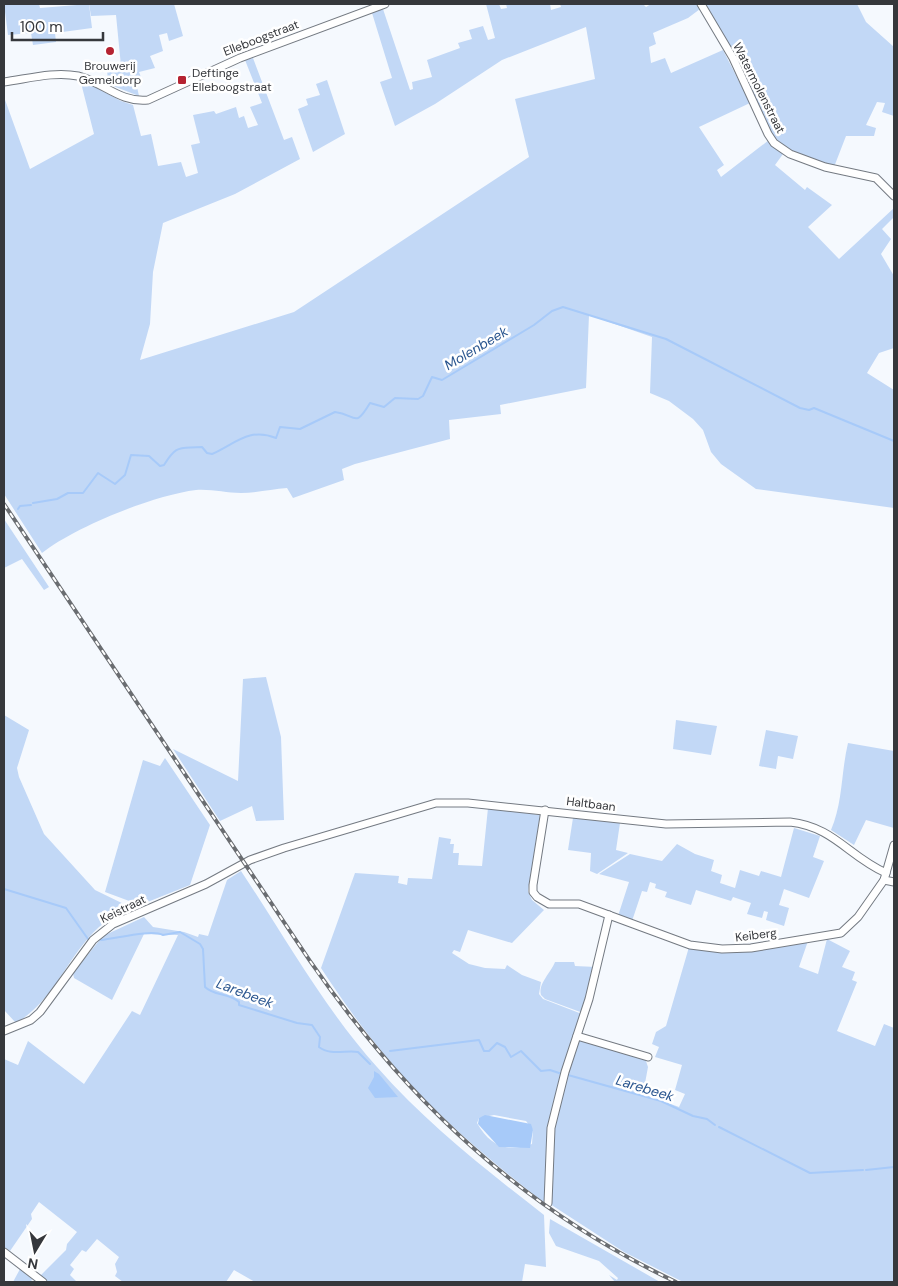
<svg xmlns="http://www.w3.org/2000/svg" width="898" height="1286" font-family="'DM Sans',sans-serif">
	<rect width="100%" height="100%" fill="#f5f9fe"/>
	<g fill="#c2d8f6" fill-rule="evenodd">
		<path d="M4 4H39L40 8 89 4 92 28 55 33 56 42 33 45 31 33 8 35Z"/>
		<path d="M89 4H174L183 36 169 41 167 33 159 35 163 51 150 56 155 68 139 72 143 83 137 87 139 96 108 84 107 68 121 66 116 15 91 16Z"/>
		<path d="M486 4H499L501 9 507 8 506 4H550L551 10 561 7 560 4H643L646 7 651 4H697L700 9 688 18 653 33 656 44 649 47 651 63 665 58 671 73 723 50 750 103 699 127 724 165 717 170 721 177 769 140 783 154 775 165 805 190 807 187 832 205 808 227 839 259 894 208V217L882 229 891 239 881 254 894 276V348L879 353 867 373 894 390V508L756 489 721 464 711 452 703 430 693 419 669 401 650 393 652 337 589 315 586 388 500 405 501 414 449 420 450 439 355 464 342 469 344 480 293 498 287 488C272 489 256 493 241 493 226 493 212 489 196 490 154 495 75 527 42 553L4 494V97L30 169 94 134 80 79 121 101 133 105 141 136 151 134 158 166 181 162 186 177 198 173 191 145 200 143 193 115 214 111 216 114 236 107 239 118 244 116 248 128 258 125 250 107 262 103 245 60 253 58 284 140 292 137 300 159 235 194 163 223 153 272 150 324 140 360 294 312 529 157 515 99 595 79 586 27 502 60 435 104 395 126 380 82 392 78 372 13 383 9 410 90 413 89 412 82 432 77 427 60 460 48 458 43 472 39 469 30 483 26 488 40 495 38Z"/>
		<path d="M703 4H857L866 22 894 47V116L882 112 885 103 877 102 866 125 876 128 874 136H846L834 167C810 159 786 154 770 133Z"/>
		<path d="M327 80 345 134 313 152 298 109 308 105 306 99 320 95 316 84Z"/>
		<path d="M4 519 49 587 44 590 22 559 4 568Z"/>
		<path d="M266 677 281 737 284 820 256 821 252 806 220 821 173 749 238 781 243 679Z"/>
		<path d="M4 715 29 730 17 768 19 777 44 834 95 890 130 907V911C120 914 107 920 99 927 67 956 55 1000 16 1023L4 1010Z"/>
		<path d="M676 720 717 726 711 755 673 749Z"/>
		<path d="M766 730 798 736 793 759 778 756 776 769 759 766Z"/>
		<path d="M848 743 894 751V828L866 820 854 845 831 830C843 802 841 772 848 743Z"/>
		<path d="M165 758 210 825 190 885 140 905 105 892 143 760 160 766Z"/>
		<path d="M488 808 540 815 528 891 532 900 544 910 512 943 468 930 460 952 454 950 452 953 469 964 485 968 505 969 507 965 522 975 541 982 539 994 543 999 582 1014 552 1122 546 1204C490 1161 434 1114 389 1060 364 1031 342 1000 321 968L355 873 399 876 398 883 407 885 408 878 432 879 439 837 451 839 450 844H454L453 853H459L458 865 482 866ZM494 1115 526 1121 533 1130 532 1144C507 1153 490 1146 477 1123L479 1118Z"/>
		<path d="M573 818 620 823 616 850 628 853 597 874 590 871 591 853 568 850Z"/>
		<path d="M794 828 820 836 813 857 824 861 809 898 784 889 779 905 789 908 784 926 766 920 768 912 764 911 762 918 747 914 751 903 733 897 731 901 696 890 691 905 665 897 667 892 655 888 656 884 650 882 647 892 642 891 632 921 618 916 629 882 599 874 630 854 662 861 677 844 695 854 714 860 711 871 722 875 720 883 735 888 740 870 759 876 761 871 781 877Z"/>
		<path d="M241 871C285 937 324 1008 377 1067 427 1124 485 1169 544 1215L546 1267 525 1264 522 1282H255L234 1270 226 1282H123L115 1276 117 1272 115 1264 119 1257 97 1239 86 1252 82 1250 70 1265 74 1269 70 1275 77 1282H48L40 1276 66 1250 67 1244 77 1232 39 1202 31 1214 32 1219 10 1251 4 1247V1059L18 1065 28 1041 84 1084 132 1011 140 1015 178 935 144 934 112 1000 74 978 73 973 103 936 144 917 153 927 184 932 198 937 199 934 208 936 227 880Z"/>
		<path d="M827 939 850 951 842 967 855 972 852 980 857 982 837 1031 875 1046 884 1024 894 1028V1282H683L624 1252 550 1204 551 1136 578 1040 645 1058 648 1067 643 1094 679 1107 685 1094 675 1090 682 1065 655 1057 659 1047 652 1044 656 1032 666 1026 689 947 723 952 808 941 799 967 818 974Z"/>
		<path d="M555 962H574L575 966 596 967 583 1013 545 999 541 995C538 983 551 973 555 962Z"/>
		<path d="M550 1219 660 1282H615L609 1275 617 1280 618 1278 599 1261 556 1246 549 1233Z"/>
		<path d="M20 1269 32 1279 31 1282H13Z"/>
	</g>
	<g fill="#a7caf9">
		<path d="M374 1071 379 1074 398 1097 375 1098 368 1088 374 1077Z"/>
		<path d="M485 1115 531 1124 533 1130 530 1148 499 1147 478 1124 479 1118Z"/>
	</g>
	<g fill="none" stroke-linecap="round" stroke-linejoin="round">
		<g stroke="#a7caf9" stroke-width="2">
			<path d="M33 503 57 499 68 493H83L98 473 115 484 125 475 131 455 149 456 160 466 164 465C177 444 179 449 202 447L207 453 212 454C235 444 249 427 276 438L280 427 300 429 335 412C356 414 354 430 370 403L384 407 395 398 418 399 423 396 432 377 442 380 534 325 552 311 563 307 666 339 800 408 809 410 814 408 894 441"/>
			<path d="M18 509 20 506 31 505"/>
			<path d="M4 889 66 908 88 939"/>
			<path d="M101 940C115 939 151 929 163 935L180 932 200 944 203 949 205 987C214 996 230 993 239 1002V1005L297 1023 312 1025 320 1037 319 1047C330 1056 346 1050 358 1052L370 1064"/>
			<path d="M390 1051 479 1040 484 1051H489L497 1043 505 1047 511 1057 521 1051 541 1071 550 1070 562 1074"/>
			<path d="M568 1075 661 1101 693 1116 707 1119 715 1125"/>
			<path d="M719 1127 810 1173 863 1170"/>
			<path d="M866 1170 894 1167"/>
		</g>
		<g stroke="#747a82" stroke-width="9">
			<g id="street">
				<path d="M701 4 733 58 768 134 774 143 790 154 825 167 876 178 894 196"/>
				<path d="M4 82C27 79 54 71 78 76 103 82 120 103 148 100L240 58 385 4"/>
				<path d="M545 810 533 885V892L537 897 549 904H579L690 945 722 949 751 948 841 933 858 917 884 880 894 845"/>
				<path d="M884 880 894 882"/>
				<path d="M4 1031 31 1020 40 1012 93 940 113 924 206 884 250 860 284 848 436 803H468L666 824 790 822C834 827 848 856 886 873"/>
				<path d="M577 1036 648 1057"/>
				<path d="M548 1203 551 1128 565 1072 589 999 609 915"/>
				<path d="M4 1252 43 1282"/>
			</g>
		</g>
		<use href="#street" stroke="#fff" stroke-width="7"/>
		<g stroke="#6a6d71" stroke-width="4">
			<path id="rail" d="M4 504 310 961C407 1101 521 1208 676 1282"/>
		</g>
		<use href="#rail" stroke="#fff" stroke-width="2" stroke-dasharray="5.5" stroke-linecap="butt"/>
	</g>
	<g fill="#b52332" stroke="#fff" stroke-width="2">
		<circle cx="110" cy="51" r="5"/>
		<rect x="177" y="75" width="10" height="10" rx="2.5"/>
	</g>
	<g text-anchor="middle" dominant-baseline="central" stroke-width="5" stroke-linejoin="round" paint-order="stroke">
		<g font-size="12" fill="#36383c" stroke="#fff">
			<text transform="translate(261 38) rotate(-21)">Elleboogstraat</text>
			<text transform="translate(759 88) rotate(63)">Watermolenstraat</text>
			<text transform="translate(591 804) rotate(7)">Haltbaan</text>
			<text transform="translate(123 909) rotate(-26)">Keistraat</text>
			<text transform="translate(756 935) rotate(-7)">Keiberg</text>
		</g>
		<g font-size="12" fill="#36383c" stroke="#fff">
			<text x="110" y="66">Brouwerij<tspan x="110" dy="14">Gemeldorp</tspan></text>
			<text x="192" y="73" text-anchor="start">Deftinge<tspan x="192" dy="14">Elleboogstraat</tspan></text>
		</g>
		<g font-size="14" font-style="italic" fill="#29558f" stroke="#fff">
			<text transform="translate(476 348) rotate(-31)">Molenbeek</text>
			<text transform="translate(245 993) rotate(21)">Larebeek</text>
			<text transform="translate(645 1088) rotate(17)">Larebeek</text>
		</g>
	</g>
	<rect width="898" height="1286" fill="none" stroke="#36383c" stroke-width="10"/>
	<g transform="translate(35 1251) rotate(190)" stroke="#ffffff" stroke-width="4" paint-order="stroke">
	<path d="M0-4L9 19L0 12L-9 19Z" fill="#36383c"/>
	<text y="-8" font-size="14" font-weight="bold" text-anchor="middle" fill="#36383c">N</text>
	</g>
	<path d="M12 32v8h91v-8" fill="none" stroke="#36383c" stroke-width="2.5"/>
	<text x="20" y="32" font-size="15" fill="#36383c" stroke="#ffffff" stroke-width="4" paint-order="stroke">100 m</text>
</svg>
